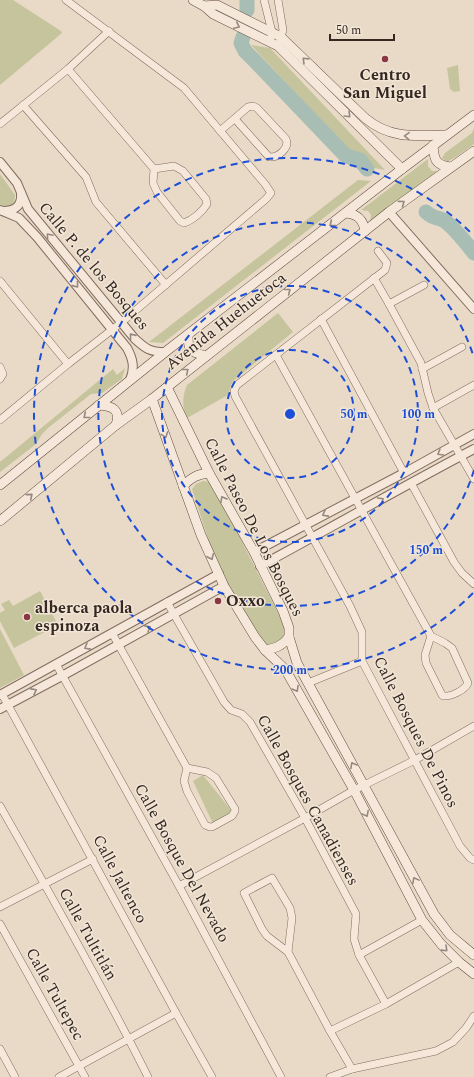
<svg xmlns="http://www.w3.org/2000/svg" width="474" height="1077" font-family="Spectral,serif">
	<rect width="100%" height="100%" fill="#e9dac7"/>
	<g fill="#c6c49c">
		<path d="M0 0H13L61 31 62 33 0 85Z"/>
		<path d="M251 45 270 48 385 170 374 168 362 157 349 150Z"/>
		<path d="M458 65 460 91 454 92 450 89 447 68Z"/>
		<path d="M474 128V144L456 157 447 162 442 158 445 153 472 133Z"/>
		<path d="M428 159V166L432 171H438L370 223 371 215 368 211 361 210Z"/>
		<path d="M0 174 15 195 14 204 11 207H0Z"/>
		<path d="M358 180 371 181 163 343 149 342Z"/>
		<path d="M278 313 293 332 233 381 231 385 228 395 187 418C182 407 182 396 187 385Z"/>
		<path d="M125 368 122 379 102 393 91 394 48 428 42 434 36 444 0 472V462L113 369 117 375Z"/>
		<path d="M203 481 212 482 287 631 283 640 268 649 257 643 212 551 192 489 196 484Z"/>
		<path d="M40 591 58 625 14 648 0 621V613L5 610 1 604 9 600 13 606Z"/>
		<path d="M0 629 24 675 0 688Z"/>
		<path d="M203 775 234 814 213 824 193 781Z"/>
	</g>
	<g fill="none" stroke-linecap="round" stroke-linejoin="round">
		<g stroke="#a8bdb4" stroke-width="15">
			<path d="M247 0V10"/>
			<path d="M243 37 241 43 245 51 255 61 346 156 360 160 367 169"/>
			<path d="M426 212C435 220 436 216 443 220 451 224 468 245 474 253"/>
		</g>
		<g stroke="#826c5f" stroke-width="8">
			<g id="minor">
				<path d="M264 0 272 32 270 41"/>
				<path d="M278 0 283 30 280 40"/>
				<path d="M68 69 154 169 153 183 157 192 180 221 184 223C193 220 203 211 207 204L206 199 183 171 174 166 154 169"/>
				<path d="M23 105 86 177 96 202 166 285"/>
				<path d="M0 124 68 69 109 31"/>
				<path d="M220 131 248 107 253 106 257 108 286 139C290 148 278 158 269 157L235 119"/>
				<path d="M378 251 387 263 385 270 237 385 234 391 235 396 350 606 362 632V661L460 846 470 858 474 860"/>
				<path d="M374 278 389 304 421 363 428 393 433 408 474 479"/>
				<path d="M0 281 68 364"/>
				<path d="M389 304 424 285"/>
				<path d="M321 319 404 473"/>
				<path d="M276 355 431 636 445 643 452 648 468 683C465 690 451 697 443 696L442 695 426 663 425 655 431 636"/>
				<path d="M0 367 3 374 0 379"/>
				<path d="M422 369 462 347"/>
				<path d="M433 408 474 385"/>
				<path d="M0 420 68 364 122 322 266 199 271 193 265 184 184 88 66 0"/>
				<path d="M411 483 454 562 462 573 474 584"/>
				<path d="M167 602 224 702 231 710 242 714 250 722 305 818 356 914 354 939 359 955 386 1004"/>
				<path d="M112 633 187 768 184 781 187 791 205 825 210 827H212L232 816 235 811V809L216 778 207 772 187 768"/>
				<path d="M56 664 179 886 281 1077"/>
				<path d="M308 683 362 661"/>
				<path d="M2 694 176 1013 212 1077"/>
				<path d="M0 806C51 895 102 985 148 1077"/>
				<path d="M179 886 305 818 354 790 415 760 474 726"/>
				<path d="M0 907 93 859"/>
				<path d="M0 924 85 1077"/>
				<path d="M288 952 292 918 290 908 272 878 244 893 262 929 267 936 288 952 330 1031 352 1069"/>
				<path d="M359 955 422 920"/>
				<path d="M330 1031 386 1004 459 962"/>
				<path d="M0 1049 15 1077"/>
				<path d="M59 1077 176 1013"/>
				<path d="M330 1077 352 1069 436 1051 453 1042 466 1028 474 1016"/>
			</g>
		</g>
		<g stroke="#826c5f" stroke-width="10">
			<g id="tertiary">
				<path d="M0 162 17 183 28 209 135 339C146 349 150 352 165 352"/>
				<path d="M0 210 19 218 37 237 127 348C133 359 135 368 130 380"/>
				<path d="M3 211C16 211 22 205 21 193"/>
				<path d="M389 212 474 309"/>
				<path d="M254 552 404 473 474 434"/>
				<path d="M260 566C332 527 402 487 474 449"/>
				<path d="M0 695 219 574"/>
				<path d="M0 709 62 676 224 586"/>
			</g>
		</g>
		<g stroke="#644e42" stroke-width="10">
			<g id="secondary">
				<path d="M193 0 204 6 213 14 278 46 402 169"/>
				<path d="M204 6 217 5 281 37 365 118C390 139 415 136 446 135"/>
				<path d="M433 145C434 159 435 165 450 167"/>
				<path d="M346 213C357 214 363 219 365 231"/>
				<path d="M188 335C188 351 190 352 206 356"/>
				<path d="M167 387 209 473 254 552 283 611 289 628V637L297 663 308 683 434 914 450 935 474 955"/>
				<path d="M152 399 201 535 224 586 255 637 265 650 285 669 354 790 422 920 441 944 459 962 474 974"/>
				<path d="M99 405C113 406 121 410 116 425"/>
				<path d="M0 485 169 349 402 169 474 115"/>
				<path d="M183 486C191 478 197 474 209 473"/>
				<path d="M0 521 116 425 152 399 389 212 474 151"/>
				<path d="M265 650C276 648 282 646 289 637"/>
			</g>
		</g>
		<use href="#minor" stroke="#f5e8da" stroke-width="7"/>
		<use href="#tertiary" stroke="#f5e8da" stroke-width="8"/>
		<use href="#secondary" stroke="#f5e8da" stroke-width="9"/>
	</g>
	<defs><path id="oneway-chevron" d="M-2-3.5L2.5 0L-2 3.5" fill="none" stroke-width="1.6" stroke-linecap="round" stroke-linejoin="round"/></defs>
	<g stroke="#95887e">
		<use href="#oneway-chevron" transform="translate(237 26) rotate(25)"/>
		<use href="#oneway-chevron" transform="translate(305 60) rotate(-136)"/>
		<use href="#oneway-chevron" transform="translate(348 115) rotate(45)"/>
		<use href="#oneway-chevron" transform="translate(407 136) rotate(-177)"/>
		<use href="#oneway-chevron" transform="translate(402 203) rotate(-36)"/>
		<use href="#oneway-chevron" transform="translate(332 224) rotate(142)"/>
		<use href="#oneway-chevron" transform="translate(49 236) rotate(-130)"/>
		<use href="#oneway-chevron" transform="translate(76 285) rotate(51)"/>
		<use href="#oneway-chevron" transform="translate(288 291) rotate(-38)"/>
		<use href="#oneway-chevron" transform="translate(132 336) rotate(-129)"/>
		<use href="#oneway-chevron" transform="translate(186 371) rotate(-39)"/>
		<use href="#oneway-chevron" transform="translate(86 416) rotate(141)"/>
		<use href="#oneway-chevron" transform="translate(165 435) rotate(70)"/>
		<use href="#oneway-chevron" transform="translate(440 453) rotate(150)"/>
		<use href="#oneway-chevron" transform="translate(30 496) rotate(-40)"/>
		<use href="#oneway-chevron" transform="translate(223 499) rotate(-120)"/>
		<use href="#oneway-chevron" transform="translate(381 500) rotate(-30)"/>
		<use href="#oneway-chevron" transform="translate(325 514) rotate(152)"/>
		<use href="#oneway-chevron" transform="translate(211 557) rotate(65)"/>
		<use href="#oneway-chevron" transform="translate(148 628) rotate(-29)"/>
		<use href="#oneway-chevron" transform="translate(87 647) rotate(151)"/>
		<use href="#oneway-chevron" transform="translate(296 689) rotate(60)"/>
		<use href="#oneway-chevron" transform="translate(34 691) rotate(-28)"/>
		<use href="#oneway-chevron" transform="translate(353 765) rotate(-119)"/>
		<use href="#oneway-chevron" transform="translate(366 814) rotate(62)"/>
		<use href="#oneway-chevron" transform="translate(415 880) rotate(-118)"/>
		<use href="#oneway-chevron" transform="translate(445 949) rotate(44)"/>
	</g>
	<g fill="none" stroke="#1d4ed8" stroke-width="2" stroke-dasharray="7 5">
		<circle cx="290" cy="414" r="64"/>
		<circle cx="290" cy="414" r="128"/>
		<path d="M474 470A192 192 0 1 1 474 358"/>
		<path d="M473 593A256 256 0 1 1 473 235"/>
	</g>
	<g fill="#8a3643" stroke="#f1e5d6" stroke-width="1.5">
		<circle cx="385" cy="59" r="4"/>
		<circle cx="218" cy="601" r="4"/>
		<circle cx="27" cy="617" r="4"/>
	</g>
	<g text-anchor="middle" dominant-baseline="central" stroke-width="3" stroke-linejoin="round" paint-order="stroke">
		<g font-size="16" font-weight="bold" fill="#352721" stroke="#f1e5d6" text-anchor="start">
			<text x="385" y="75" text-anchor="middle">Centro<tspan x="385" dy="18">San Miguel</tspan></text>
			<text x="226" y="601">Oxxo</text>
			<text x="35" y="608">alberca paola<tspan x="35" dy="18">espinoza</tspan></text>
		</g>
		<g font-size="16" fill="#352721" stroke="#f1e5d6">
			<text transform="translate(94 266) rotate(50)">Calle P. de los Bosques</text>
			<text transform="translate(226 321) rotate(-38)">Avenida Huehuetoca</text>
			<text transform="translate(254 527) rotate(63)">Calle Paseo De Los Bosques</text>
			<text transform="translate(416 732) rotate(63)">Calle Bosques De Pinos</text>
			<text transform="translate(308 800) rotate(61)">Calle Bosques Canadienses</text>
			<text transform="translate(182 863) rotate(61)">Calle Bosque Del Nevado</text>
			<text transform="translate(120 879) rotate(62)">Calle Jaltenco</text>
			<text transform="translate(88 934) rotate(61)">Calle Tultitlán</text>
			<text transform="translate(55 994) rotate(61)">Calle Tultepec</text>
		</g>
	</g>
	<circle cx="290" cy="414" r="6" fill="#1d4ed8" stroke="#f1e5d6" stroke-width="2"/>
	<g font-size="12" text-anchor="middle" font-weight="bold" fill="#1d4ed8" stroke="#f1e5d6" stroke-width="3" stroke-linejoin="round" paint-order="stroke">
		<text x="354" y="418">50 m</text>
		<text x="418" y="418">100 m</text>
		<text x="426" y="554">150 m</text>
		<text x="290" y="674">200 m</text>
	</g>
	<path d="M330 34v6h64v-6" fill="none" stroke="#352721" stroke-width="2"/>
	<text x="336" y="34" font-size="12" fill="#352721" stroke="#f1e5d6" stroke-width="3" paint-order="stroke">50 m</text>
</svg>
